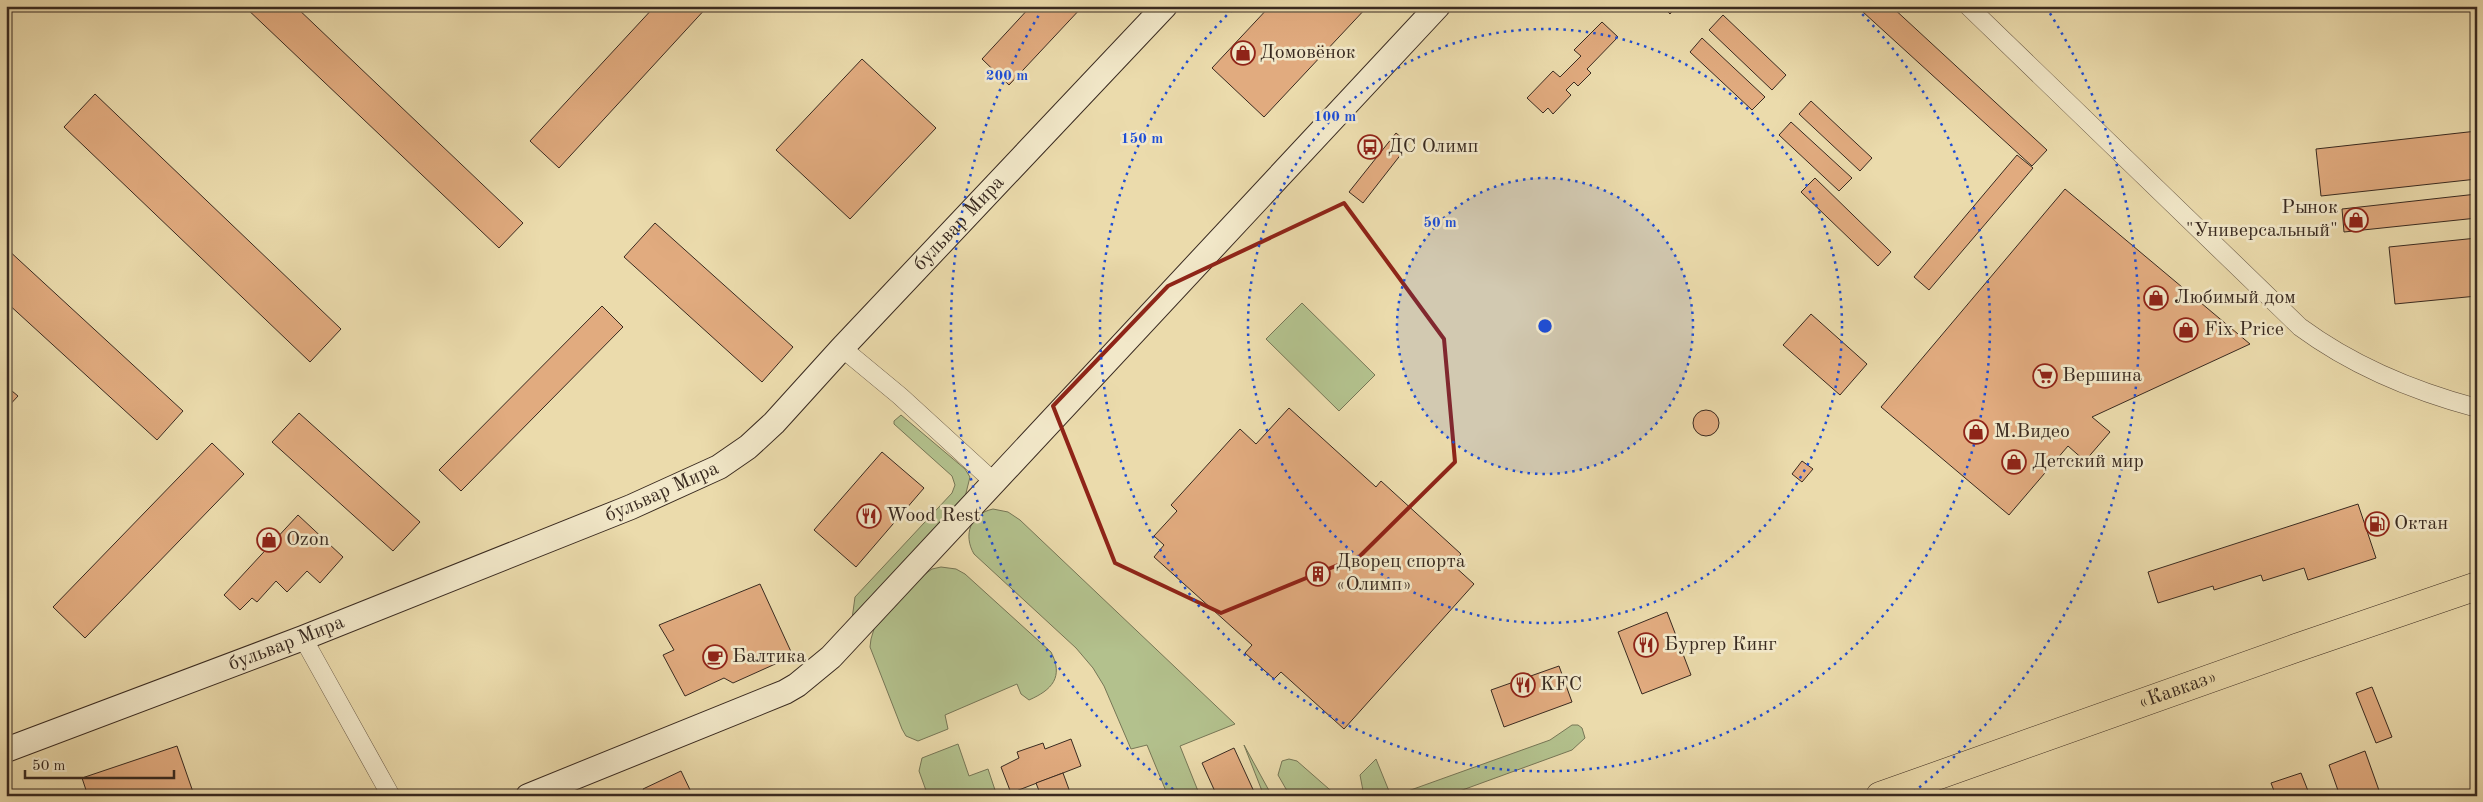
<svg xmlns="http://www.w3.org/2000/svg" width="2483" height="802" font-family="'Old Standard TT',serif">
	<rect width="100%" height="100%" fill="#ebdbac"/>
	<filter id="stains"><feTurbulence type="fractalNoise" baseFrequency=".004" numOctaves="4"/><feColorMatrix values="0 0 0 0 .2 0 0 0 0 .09 0 0 0 0 .02 0 0 0 .5 -.17"/></filter>
	<radialGradient id="worn" r=".72"><stop offset=".6" stop-color="#630" stop-opacity="0"/><stop offset="1" stop-color="#630" stop-opacity=".3"/></radialGradient>
	<g fill="#b3c18d" stroke="#767656">
		<path d="M1302 303 1375 375 1339 411 1266 339Z"/>
		<path d="M901 415 965 469 970 477 965 497 852 619 855 597 952 493 955 485 952 476 894 424V421Z"/>
		<path d="M993 509 1008 512 1020 520 1235 724 1180 746 1200 796H1168L1147 745 1131 749 1104 686 1093 668 1076 648 974 554C963 535 970 514 993 509Z"/>
		<path d="M941 567 956 569 965 574 1051 652C1064 677 1052 690 1029 700L1021 694 1017 684 945 715 948 729 918 741 906 736 902 729 870 647 871 639 874 629 921 577 932 569Z"/>
		<path d="M1572 725H1578L1582 728 1585 738 1572 750 1446 796H1394L1550 740Z"/>
		<path d="M958 744 969 776 988 769 997 796H928L919 771 922 758Z"/>
		<path d="M1244 745 1272 796H1264Z"/>
		<path d="M1289 759 1297 761 1337 796H1290L1278 775 1282 761Z"/>
		<path d="M1376 759 1391 796H1364L1360 775Z"/>
	</g>
	<g fill="#e1ab7f" stroke="#392a20">
		<path d="M244 6H295L523 223 499 248Z"/>
		<path d="M655 6H708L559 168 530 141Z"/>
		<path d="M1031 6H1083L1009 85 982 59Z"/>
		<path d="M1270 6H1368L1264 117 1212 68Z"/>
		<path d="M1662 6H1676L1670 14Z"/>
		<path d="M1868 6H1891L2047 150 2032 166 1863 12Z"/>
		<path d="M1723 15 1786 75 1772 90 1709 30Z"/>
		<path d="M1602 22 1618 37 1587 69 1591 73 1578 86 1574 82 1566 90 1571 95 1553 114 1548 108 1543 113 1527 98 1553 71 1560 77 1581 56 1574 50Z"/>
		<path d="M1702 38 1765 97 1752 110 1690 52Z"/>
		<path d="M862 59 936 128 850 219 776 150Z"/>
		<path d="M95 94 341 329 310 362 64 127Z"/>
		<path d="M1811 101 1872 158 1860 171 1799 114Z"/>
		<path d="M1791 122 1852 178 1839 191 1779 135Z"/>
		<path d="M2477 131V179L2321 196 2316 149Z"/>
		<path d="M1396 133 1409 144 1363 203 1349 192Z"/>
		<path d="M2017 155 2033 168 1929 290 1914 277Z"/>
		<path d="M1815 178 1891 252 1878 266 1801 192Z"/>
		<path d="M2065 189 2250 344 2092 417 2110 432 2085 461 2068 446 2009 515 1881 407Z"/>
		<path d="M2477 194V218L2344 232 2342 209Z"/>
		<path d="M655 223 793 347 762 382 624 257Z"/>
		<path d="M2477 238V296L2395 304 2389 247Z"/>
		<path d="M6 248 183 411 157 440 6 302Z"/>
		<path d="M602 306 623 327 461 491 439 470Z"/>
		<path d="M1811 314 1867 364 1840 395 1783 345Z"/>
		<path d="M6 386 18 396 6 409Z"/>
		<path d="M1289 408 1376 487 1381 481 1461 554 1452 564 1474 584 1344 729 1281 672 1274 679 1245 653 1252 645 1154 557 1164 545 1154 536 1177 511 1171 505 1240 429 1256 444Z"/>
		<circle cx="1706" cy="423" r="13"/>
		<path d="M299 413 420 522 393 551 272 442Z"/>
		<path d="M212 443 244 474 85 638 53 607Z"/>
		<path d="M882 452 924 488 856 567 814 530Z"/>
		<path d="M1802 461 1813 469 1802 482 1792 474Z"/>
		<path d="M2358 504 2376 558 2308 580 2304 568 2263 581 2261 575 2214 590 2213 586 2158 603 2148 572Z"/>
		<path d="M298 515 343 557 320 583 307 571 287 592 276 581 257 602 252 598 240 610 224 595Z"/>
		<path d="M760 584 793 656 733 683 724 678 685 696 663 655 674 650 659 625Z"/>
		<path d="M1667 612 1691 675 1642 694 1618 632Z"/>
		<path d="M1559 666 1572 702 1504 727 1491 690Z"/>
		<path d="M2372 687 2392 737 2376 743 2356 693Z"/>
		<path d="M1071 739 1081 766 1011 793 1001 767 1019 758 1017 752 1043 743 1045 749Z"/>
		<path d="M177 746 193 792 185 796H88L82 778Z"/>
		<path d="M1234 748 1256 796H1217L1202 763Z"/>
		<path d="M2365 751 2381 796H2340L2329 765Z"/>
		<path d="M681 771 693 796H646L643 789Z"/>
		<path d="M1063 773 1071 795 1080 791 1082 796H1041L1036 783Z"/>
		<path d="M2301 773 2310 796H2276L2271 783Z"/>
	</g>
	<g fill="none" stroke-linecap="round" stroke-linejoin="round">
		<g stroke="#665643" stroke-width="19">
			<g id="street">
				<path d="M1968 6 2300 327C2353 366 2413 391 2477 408"/>
				<path d="M842 348 900 396 994 482"/>
				<path d="M303 638 391 796"/>
			</g>
		</g>
		<g stroke="#392a20" stroke-width="26">
			<g id="secondary">
				<path id="s1" d="M6 750 303 638 631 507 719 467 748 447 774 423 842 348 1165 6"/>
				<path d="M528 796 785 692 797 685 831 657 1438 6"/>
			</g>
		</g>
		<g stroke="#392a20" stroke-width="29">
			<g id="highway">
				<path id="s2" d="M1880 796 2296 648 2477 586"/>
			</g>
		</g>
		<use href="#street" stroke="#f2e8c9" stroke-width="18"/>
		<use href="#secondary" stroke="#f2e8c9" stroke-width="24"/>
		<use href="#highway" stroke="#ebdbac" stroke-width="28"/>
	</g>
	<path fill="none" stroke="#8f2418" stroke-width="4" stroke-linejoin="round" d="M1344 203 1444 339 1455 462 1360 556 1221 613 1115 563 1053 406 1168 286Z"/>
	<circle cx="1545" cy="326" r="148" fill="#1d4ed8" fill-opacity=".12"/>
	<g fill="none" stroke="#1d4ed8" stroke-width="2.5" stroke-dasharray="2.5 5">
		<circle cx="1545" cy="326" r="148"/>
		<circle cx="1545" cy="326" r="297"/>
		<path d="M1857 9A445 445 0 1 1 1233 9"/>
		<path d="M1179 794A594 594 0 0 1 1044 7M2046 7A594 594 0 0 1 1911 794"/>
	</g>
	<defs>
		<g id="shop-ring" transform="scale(1.25)"><circle r="9.5" fill="#f2e8c9" stroke="#8f2418" stroke-width="1.5"/><path d="M-5-2.5h2.3a2.7 3.5 0 0 1 5.4 0H5L5.5 6h-11ZM-1.5-2.5h3a1.5 2.3 0 0 0-3 0Z" fill="#8f2418"/></g>
		<g id="bus-ring" transform="scale(1.25)"><circle r="9.5" fill="#f2e8c9" stroke="#8f2418" stroke-width="1.5"/><path d="M-5-6H5V4H4V6H2V4H-2V6H-4V4H-5ZM-3.5-4V0h7V-4ZM-3.5 1.2v1.5H-2V1.2ZM2 1.2v1.5H3.5V1.2Z" fill="#8f2418"/></g>
		<g id="supermarket-ring" transform="scale(1.25)"><circle r="9.5" fill="#f2e8c9" stroke="#8f2418" stroke-width="1.5"/><path d="M-6-5.5h2.5l.6 2H6L4.5 2H-2.5L-4.4-4H-6ZM-1.5 3.2a1.3 1.3 0 1 0 .1 0ZM3 3.2a1.3 1.3 0 1 0 .1 0Z" fill="#8f2418"/></g>
		<g id="restaurant-ring" transform="scale(1.25)"><circle r="9.5" fill="#f2e8c9" stroke="#8f2418" stroke-width="1.5"/><path d="M-5-6h1v4h1v-4h1v4h1v-4h1v5L-1.5 .5V6h-2V.5L-5-1ZM5-6V6H3V1.5H1.5Q1.5-4 5-6Z" fill="#8f2418"/></g>
		<g id="fuel-ring" transform="scale(1.25)"><circle r="9.5" fill="#f2e8c9" stroke="#8f2418" stroke-width="1.5"/><path d="M-5.5-6h7V0h2V4h1.3V-2.5L3-4.5l.8-.8L6-3V5H2.5V1h-1V6h-7ZM-4.2-4.7v3.2H.2V-4.7Z" fill="#8f2418"/></g>
		<g id="building-ring" transform="scale(1.25)"><circle r="9.5" fill="#f2e8c9" stroke="#8f2418" stroke-width="1.5"/><path d="M-4-6H4V6H1V3H-1V6H-4ZM-2.5-4.3h1.7v1.8h-1.7ZM.8-4.3h1.7v1.8H.8ZM-2.5-1h1.7V.8h-1.7ZM.8-1h1.7V.8H.8Z" fill="#8f2418"/></g>
		<g id="cafe-ring" transform="scale(1.25)"><circle r="9.5" fill="#f2e8c9" stroke="#8f2418" stroke-width="1.5"/><path d="M-5.5-4.5H6V0H3Q3 3.5 0 3.5H-2.5Q-5.5 3.5-5.5 0ZM3-3.2v2h1.7v-2ZM-6 4.5H4V6H-6Z" fill="#8f2418"/></g>
	</defs>
	<g fill-rule="evenodd">
		<use href="#shop-ring" x="1243" y="53"/>
		<use href="#bus-ring" x="1370" y="147"/>
		<use href="#shop-ring" x="2356" y="220"/>
		<use href="#shop-ring" x="2156" y="298"/>
		<use href="#shop-ring" x="2186" y="330"/>
		<use href="#supermarket-ring" x="2045" y="376"/>
		<use href="#shop-ring" x="1976" y="432"/>
		<use href="#shop-ring" x="2014" y="462"/>
		<use href="#restaurant-ring" x="869" y="516"/>
		<use href="#fuel-ring" x="2377" y="524"/>
		<use href="#shop-ring" x="269" y="540"/>
		<use href="#building-ring" x="1318" y="574"/>
		<use href="#restaurant-ring" x="1646" y="645"/>
		<use href="#cafe-ring" x="715" y="657"/>
		<use href="#restaurant-ring" x="1523" y="685"/>
	</g>
	<g text-anchor="middle" dominant-baseline="central" stroke-width="5" stroke-linejoin="round" paint-order="stroke">
		<g font-size="20" fill="#392a20" stroke="#f2e8c9" text-anchor="start">
			<text x="1260" y="53">Домовёнок</text>
			<text x="1388" y="147">ДС Олимп</text>
			<text x="2338" y="208" text-anchor="end">Рынок<tspan x="2338" dy="23">"Универсальный"</tspan></text>
			<text x="2174" y="298">Любимый дом</text>
			<text x="2204" y="330">Fix Price</text>
			<text x="2062" y="376">Вершина</text>
			<text x="1994" y="432">М.Видео</text>
			<text x="2032" y="462">Детский мир</text>
			<text x="886" y="516">Wood Rest</text>
			<text x="2394" y="524">Октан</text>
			<text x="286" y="540">Ozon</text>
			<text x="1336" y="562">Дворец спорта<tspan x="1336" dy="23">«Олимп»</tspan></text>
			<text x="1664" y="645">Бургер Кинг</text>
			<text x="732" y="657">Балтика</text>
			<text x="1540" y="685">KFC</text>
		</g>
		<g font-size="20" fill="#392a20" stroke="#f2e8c9">
			<text stroke="none"><textPath href="#s1" startOffset="1110">бульвар Мира</textPath></text>
			<text stroke="none"><textPath href="#s1" startOffset="705">бульвар Мира</textPath></text>
			<text stroke="none"><textPath href="#s1" startOffset="300">бульвар Мира</textPath></text>
			<text stroke="none"><textPath href="#s2" startOffset="316">«Кавказ»</textPath></text>
		</g>
	</g>
	<circle cx="1545" cy="326" r="8" fill="#1d4ed8" stroke="#f2e8c9" stroke-width="2.5"/>
	<g font-size="15" text-anchor="middle" font-weight="bold" fill="#1d4ed8" stroke="#f2e8c9" stroke-width="5" stroke-linejoin="round" paint-order="stroke">
		<text x="1007" y="80">200 m</text>
		<text x="1335" y="121">100 m</text>
		<text x="1142" y="143">150 m</text>
		<text x="1440" y="227">50 m</text>
	</g>
	<rect width="2483" height="802" fill="none" stroke="#ebdbac" stroke-width="25"/>
	<rect x="8" y="8" width="2468" height="787" fill="none" stroke="#392a20" stroke-width="2.5"/>
	<rect x="12" y="12" width="2458" height="777" fill="none" stroke="#392a20"/>
	<path d="M25 770v8h149v-8" fill="none" stroke="#392a20" stroke-width="2.5"/>
	<text x="32" y="770" font-size="15" fill="#392a20" stroke="#f2e8c9" stroke-width="4" paint-order="stroke">50 m</text>
	<rect width="100%" height="100%" filter="url(#stains)"/>
	<rect width="100%" height="100%" fill="url(#worn)"/>
</svg>
